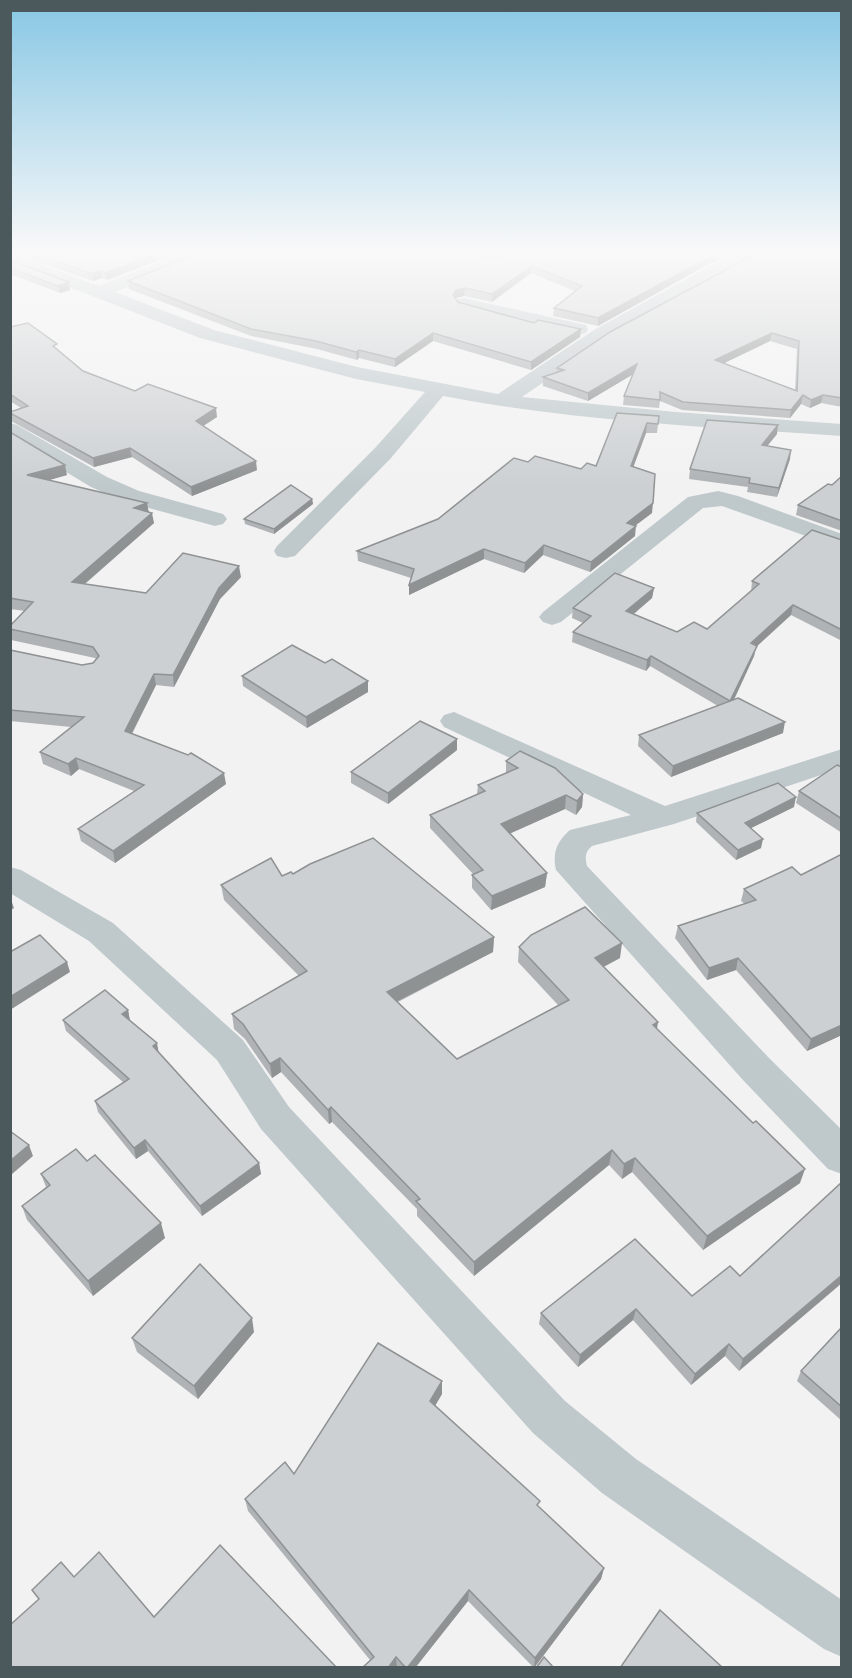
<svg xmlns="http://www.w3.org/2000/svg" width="852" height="1678" font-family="'Roboto Condensed',sans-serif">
	<rect width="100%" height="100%" fill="#f3f2f2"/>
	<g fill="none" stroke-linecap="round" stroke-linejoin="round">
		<g fill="#bfc9cc" fill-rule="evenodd">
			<path d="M185 252H207L205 255 115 292 214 330 357 367 498 394 594 330 706 268 741 252H762L760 255 718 276 608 338 522 397 676 412 842 424V436C709 427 574 421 443 396L391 458 295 556 286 558 277 556 274 551 277 546 375 448 425 392 356 379 200 338 10 264V253L99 286Z"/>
			<path d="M456 252H537C525 267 468 266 456 252Z"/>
			<path d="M464 298 586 325 588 329 586 333 579 335 458 307 455 303 458 299Z"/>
			<path d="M10 423 17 425 107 477 139 491 223 514 227 519 223 524 215 526 123 501 91 487 10 438Z"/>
			<path d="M718 491 738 496 842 534V549L722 506 703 508 561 622 552 625 543 622 539 617 543 612 688 497Z"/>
			<path d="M454 712 665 806 842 749V768L674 824 592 846C585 852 585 857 587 866L769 1058 842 1130V1174L828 1169 743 1080 556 870C552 853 557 841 570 830L631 815 444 727 440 721 444 715Z"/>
			<path d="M10 867 21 870 113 923 243 1040 289 1107 565 1401 636 1459 842 1600V1657L824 1649 602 1493 533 1433 261 1129 217 1060 89 941 10 893Z"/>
		</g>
	</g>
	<g fill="#afb3b5" fill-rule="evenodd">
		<path d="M10 252H180L107 280 102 278 93 281Z"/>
		<path d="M842 252V407L821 403 810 408 801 404 790 418 682 410 660 401 659 408 623 405 624 396 633 374 588 401 543 386V377L557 373V368ZM770 341 797 349 795 391 724 363Z"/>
		<path d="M484 257 705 266 598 326 553 316 554 308 575 291 531 273 492 302 464 296 456 298 455 299 458 302 534 323 581 329 580 337 531 370 433 341 395 367 359 358 357 360 317 349 251 336 129 289 128 281Z"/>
		<path d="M10 260 69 282 70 290 60 293 10 274Z"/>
		<path d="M10 327 58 350 83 371 135 391 217 417 203 426 257 470 192 496 132 457 94 467 11 421 10 412 21 408 10 401Z"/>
		<path d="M617 413 659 416 657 433H646L633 467 652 513 635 526V536L590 572 543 555 524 573 484 559 409 595 411 578 358 561 357 551 438 519 528 462 581 469 596 466Z"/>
		<path d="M10 432 67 475 48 480 148 511 154 523 85 584 146 593 241 577 220 599 174 687 156 685 132 734 226 784 115 863 81 841 78 829 134 791 79 769 71 776 43 764 40 752 71 727 10 721V650L82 665 93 663 96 659 95 658 11 640 10 626 25 611 10 609Z"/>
		<path d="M777 434 767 446 790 459 777 497 747 492 748 487 689 479 690 469Z"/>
		<path d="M842 476V531L796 515 798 505 832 485Z"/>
		<path d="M312 499 313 504 274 534 245 524 244 519Z"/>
		<path d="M842 540V641L791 615 756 647 754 656 734 700 783 733 671 777 638 746 639 735 718 706 650 666 646 671 572 642 573 632 583 623 572 618 573 608 654 588 652 598 634 614 677 632 707 629 751 592 752 581Z"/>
		<path d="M242 676 368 692 307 728 243 686Z"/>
		<path d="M457 750 388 804 351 783V772Z"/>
		<path d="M506 761 583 794 582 807 576 815 565 809 510 833 547 873 545 887 491 910 472 888V875L473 874 430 828V815L477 794 478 785 506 773Z"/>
		<path d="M842 767V833L796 803 799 791Z"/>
		<path d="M794 807 751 828 761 848 736 860 696 822 697 813Z"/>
		<path d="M842 854V1035L807 1051 736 970 707 980 675 938 678 926 745 904 741 901 744 889 801 875Z"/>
		<path d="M293 874 494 937 493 952 398 1002 457 1059 558 1005 518 962 519 947 620 958 604 967 657 1029 800 1183 703 1250 632 1172 622 1179 609 1165 474 1276 417 1216V1209L332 1122 329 1124 281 1072 272 1078 245 1039 234 1029 232 1014 299 976 224 900 221 885Z"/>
		<path d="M128 1010 130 1021 259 1163 261 1174 202 1216 148 1151 136 1159 98 1112 95 1101 124 1083 66 1031 63 1020Z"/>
		<path d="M87 1161 165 1238 93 1296 27 1220 22 1206 46 1187 41 1174Z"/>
		<path d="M842 1182 739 1371 725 1356 691 1385 633 1320 578 1367 539 1324 541 1313 692 1296 740 1276Z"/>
		<path d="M842 1327V1421L797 1381 801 1371Z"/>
		<path d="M254 1332 198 1399 137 1352 132 1338Z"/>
		<path d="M442 1394 435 1406 539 1507 604 1568 601 1579 534 1668 468 1601 415 1668H362L370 1660 248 1511 245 1499Z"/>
	</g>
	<g fill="#8f9293">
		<path d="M160 252H180L107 280 106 273Z"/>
		<path d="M721 252H736L705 266 598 326V318L706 259Z"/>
		<path d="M532 266 531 273 492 302V294Z"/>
		<path d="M101 271 102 278 93 281 92 274Z"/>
		<path d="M69 282 70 290 60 293 58 286Z"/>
		<path d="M465 288 464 296 456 298 453 303V295L456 290Z"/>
		<path d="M581 329 580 337 531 370V362Z"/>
		<path d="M433 333V341L395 367V359Z"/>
		<path d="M772 333 770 341 714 368 715 360Z"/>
		<path d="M359 350V358L357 360 356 352Z"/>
		<path d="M637 364V372L588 401V393Z"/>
		<path d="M803 395 801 404 790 418 791 410Z"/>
		<path d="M823 395 821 403 810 408 811 400Z"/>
		<path d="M216 408 217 417 197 430 196 421Z"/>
		<path d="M647 423 646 433 630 476 631 466Z"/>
		<path d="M778 425 777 434 760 455 762 445Z"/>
		<path d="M130 448 132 457 94 467 93 458Z"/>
		<path d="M791 450 790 459 777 497 779 488Z"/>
		<path d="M256 461 257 470 192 496 191 487Z"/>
		<path d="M65 465 67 475 29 486 27 475Z"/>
		<path d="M312 499 313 504 274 534V529Z"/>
		<path d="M147 503 149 513 134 508Z"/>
		<path d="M653 503 652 513 625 533 627 523Z"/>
		<path d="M152 513 154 523 74 593 72 582Z"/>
		<path d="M636 526 635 536 590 572 591 562Z"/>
		<path d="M544 545 543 555 524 573 525 563Z"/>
		<path d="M484 549V559L409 595V585Z"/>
		<path d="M239 566 241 577 220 599 174 687 173 675 219 588Z"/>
		<path d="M654 588 652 598 625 621 626 611Z"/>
		<path d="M793 605 791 615 756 647 754 656 728 712 730 701 751 643Z"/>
		<path d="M651 656 650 666 646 671 647 660Z"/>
		<path d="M154 674 156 685 127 743 125 731Z"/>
		<path d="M368 681V692L307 728 306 717Z"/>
		<path d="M785 722 783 733 671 777 673 766Z"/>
		<path d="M457 739V750L388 804V793Z"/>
		<path d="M76 758 79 769 71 776 68 764Z"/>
		<path d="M224 773 226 784 115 863 113 851Z"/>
		<path d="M583 794 582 807 576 815 577 801Z"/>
		<path d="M566 795 565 809 500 838 501 824Z"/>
		<path d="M796 797 794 807 743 832 745 823Z"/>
		<path d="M763 839 761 848 736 860 738 850Z"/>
		<path d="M547 873 545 887 491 910 492 896Z"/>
		<path d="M10 897 14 908 10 911Z"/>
		<path d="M494 937 493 952 388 1006 387 992Z"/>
		<path d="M622 943 620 958 593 972 595 958Z"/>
		<path d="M738 958 736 970 707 980 709 968Z"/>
		<path d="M67 962 70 972 10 1010V997Z"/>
		<path d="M128 1010 130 1021 122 1014Z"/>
		<path d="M658 1022 656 1036 653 1025Z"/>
		<path d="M842 1025V1035L807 1051 811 1039Z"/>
		<path d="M157 1043 159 1054 153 1046Z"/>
		<path d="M280 1058 281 1072 272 1078 270 1064Z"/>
		<path d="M331 1107 332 1122 329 1124 328 1110Z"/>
		<path d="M145 1140 148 1151 136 1159 134 1148Z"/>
		<path d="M29 1145 33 1156 11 1175 10 1161Z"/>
		<path d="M612 1150 609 1165 474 1276V1262Z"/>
		<path d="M635 1158 632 1172 622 1179 624 1164Z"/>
		<path d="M259 1163 261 1174 202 1216 200 1206Z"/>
		<path d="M805 1169 800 1183 703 1250 707 1236Z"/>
		<path d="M161 1223 165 1238 93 1296 88 1281Z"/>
		<path d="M842 1275V1283L739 1371 743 1359Z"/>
		<path d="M636 1309 633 1320 578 1367 580 1355Z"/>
		<path d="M252 1318 254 1332 198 1399 194 1386Z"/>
		<path d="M729 1344 725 1356 691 1385 695 1374Z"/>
		<path d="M442 1381V1394L430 1414V1401Z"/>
		<path d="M604 1568 601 1579 534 1668 535 1658Z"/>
		<path d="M469 1590 468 1601 415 1668H407Z"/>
		<path d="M396 1657 397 1668H388Z"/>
	</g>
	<g fill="#ccd0d2" stroke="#8f9293" stroke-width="1.5" fill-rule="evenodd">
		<path d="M29 252H160L106 273 101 271 92 274Z"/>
		<path d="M200 252H463L484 257 522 255 532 252H721L706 259 598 318 554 308 582 286 532 266 492 294 465 288 456 290 453 295 458 302 534 323 538 320 581 329 531 362 433 333 395 359 359 350 356 352 316 341 251 329 128 281Z"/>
		<path d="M759 252H842V398L823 395 811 400 803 395 791 410 683 402 660 392V400L624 396 637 364 588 393 543 377 564 370 557 368 610 332ZM772 333 799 341 797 391 715 360Z"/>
		<path d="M10 260 69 282 58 286 10 268Z"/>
		<path d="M28 323 57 344 53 346 83 371 135 391 148 384 216 408 196 421 256 461 191 487 130 448 93 458 10 413V412L28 406 10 394V327Z"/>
		<path d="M617 413 659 416 658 424 647 423 631 466 655 474 653 503 627 523 636 526 591 562 544 545 525 563 484 549 409 585 414 569 357 551 438 519 514 458 528 462 535 456 581 469 587 463 596 466Z"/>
		<path d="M707 420 778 425 762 445 791 450 779 488 749 483 750 478 690 469Z"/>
		<path d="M10 432 65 465 27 475 147 503 134 508 152 513 72 582 146 593 183 553 239 566 219 588 173 675 154 674 125 731 188 755 191 753 224 773 113 851 78 829 144 785 76 758 68 764 40 752 84 717 10 710V650L82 665 93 663 99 656 93 647 10 629V626L33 602 10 598Z"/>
		<path d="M842 476V521L798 505 828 484 832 485Z"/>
		<path d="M291 485 312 499 274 529 244 519Z"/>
		<path d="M812 530 842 540V630L793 605 751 643 757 646 730 701 651 656 647 660 573 632 591 616 573 608 615 573 654 588 626 611 677 632 694 622 707 629 759 584 752 581Z"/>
		<path d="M292 645 325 663 332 659 368 681 306 717 242 676Z"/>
		<path d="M738 698 785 722 673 766 639 735Z"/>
		<path d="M420 721 457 739 388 793 351 772Z"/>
		<path d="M520 751 555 768 583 794 577 801 566 795 501 824 547 873 492 896 472 875 483 870 430 815 485 791 478 785 518 768 506 761Z"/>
		<path d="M837 765 842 767V819L799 791Z"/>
		<path d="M778 783 796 797 745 823 763 839 738 850 697 813Z"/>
		<path d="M373 838 494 937 387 992 457 1059 569 1000 519 947 531 935 585 907 622 943 595 958 658 1022 653 1025 753 1123 756 1121 805 1169 707 1236 635 1158 624 1164 612 1150 474 1262 416 1201 420 1199 331 1107 328 1110 280 1058 270 1064 243 1024 232 1014 307 971 221 885 271 858 282 876 291 872 293 874 310 864Z"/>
		<path d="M842 854V1025L811 1039 738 958 709 968 678 926 756 900 744 889 792 867 801 875Z"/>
		<path d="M40 935 67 962 10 997V952Z"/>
		<path d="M105 990 128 1010 122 1014 157 1043 153 1046 259 1163 200 1206 145 1140 134 1148 95 1101 129 1079 63 1020Z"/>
		<path d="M10 1131 29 1145 10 1161Z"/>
		<path d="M76 1149 87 1161 95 1155 161 1223 88 1281 22 1206 50 1185 41 1174Z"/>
		<path d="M842 1182V1275L743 1359 729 1344 695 1374 636 1309 580 1355 541 1313 635 1239 692 1296 730 1266 740 1276Z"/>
		<path d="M200 1264 252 1318 194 1386 132 1338Z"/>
		<path d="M842 1327V1407L801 1371Z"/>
		<path d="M378 1343 442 1381 430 1401 540 1501 537 1505 604 1568 535 1658 469 1590 407 1668H406L396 1657 388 1668H362L374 1657 245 1499 285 1462 294 1474Z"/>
		<path d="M220 1545 337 1668H10V1625L39 1599 32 1590 61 1562 74 1577 99 1552 154 1617Z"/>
		<path d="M660 1610 723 1668H620Z"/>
		<path d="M544 1657 554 1668H536Z"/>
	</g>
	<linearGradient id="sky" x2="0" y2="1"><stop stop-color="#87c7e4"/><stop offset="0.52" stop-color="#faf9f9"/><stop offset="1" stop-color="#faf9f9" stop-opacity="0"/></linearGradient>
	<rect width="852" height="487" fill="url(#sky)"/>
	<rect width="852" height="1678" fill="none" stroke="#4b595d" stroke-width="24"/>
</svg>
